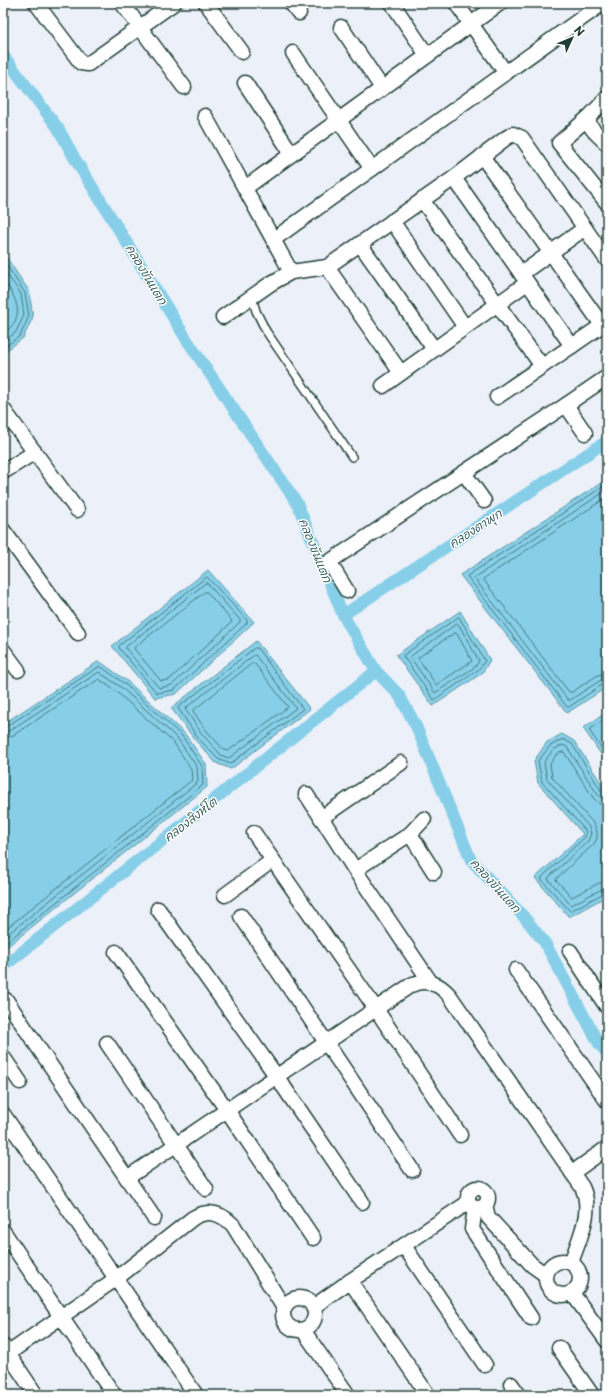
<svg xmlns="http://www.w3.org/2000/svg" width="610" height="1398" font-family="'Playpen Sans','Playpen Sans Thai',sans-serif">
	<rect width="100%" height="100%" fill="#ebf0f9"/>
	<filter id="ink" filterUnits="userSpaceOnUse"><feTurbulence type="fractalNoise" baseFrequency=".025" numOctaves="2"/><feDisplacementMap in="SourceGraphic" scale="8" xChannelSelector="R" yChannelSelector="G"/><feConvolveMatrix kernelMatrix="1 2 1 2 8 2 1 2 1" color-interpolation-filters="sRGB"/></filter>
	<g filter="url(#ink)">
		<g fill="#87cfe8" stroke="#5d95a0">
			<path d="M3 255 6 257 29 291 33 317 23 338 3 353Z"/>
			<path d="M607 479V687L567 713 460 575Z"/>
			<path d="M208 570 254 622 176 694 155 698 112 646Z"/>
			<path d="M460 611 490 660 482 673 433 706 396 655Z"/>
			<path d="M256 641 310 709 231 769 216 763 195 740 171 708Z"/>
			<path d="M99 661 127 681 185 734 206 764 207 787 3 950V724Z"/>
			<path d="M607 712V763L583 728Z"/>
			<path d="M562 734 574 741 607 792V896L569 917 535 878 583 834 538 783 534 761 547 742Z"/>
		</g>
		<g fill="none" stroke-linecap="round" stroke-linejoin="round">
			<g stroke="#49777c" stroke-width="1">
				<path d="M3 260 25 293 29 316 20 336 3 348"/>
				<path d="M3 269 21 294 24 315 16 332 3 342"/>
				<path d="M3 279C17 299 27 317 3 334"/>
				<path d="M607 484 467 576 567 707H569L603 684H607"/>
				<path d="M607 490 474 578 568 700H570L601 680 607 679"/>
				<path d="M607 497 483 579 569 692H572L598 675 607 673"/>
				<path d="M207 577 247 620V623L174 690 157 693 119 648V646Z"/>
				<path d="M206 583 208 584 240 620V622L172 685 159 688 126 649V647Z"/>
				<path d="M205 592H207L231 620 232 622 169 680 161 681 135 650 134 648Z"/>
				<path d="M459 617 485 661 478 670 434 700 403 656Z"/>
				<path d="M457 624 459 625 479 661 475 667 435 693 410 657Z"/>
				<path d="M455 633 457 634 472 661 436 685 418 658Z"/>
				<path d="M255 648H257L303 709 230 764 218 759 198 738 178 708Z"/>
				<path d="M255 655 296 708 229 758 221 755 202 734 185 709Z"/>
				<path d="M253 663 255 664 288 707 228 751 224 750 206 730 193 711Z"/>
				<path d="M607 717 589 730 607 756"/>
				<path d="M3 727 7 726 100 666 125 684 182 736 202 766 203 785 3 945"/>
				<path d="M3 732 9 731 99 672 122 688 178 739 197 767 198 782 3 938"/>
				<path d="M3 738 12 736 99 679 118 693 174 743 191 769 192 780 3 931"/>
				<path d="M607 794 602 792 572 744 563 739 550 746 538 761 542 782 585 830 586 834 585 837 542 877 541 879 570 911 604 893H607"/>
				<path d="M607 799 602 798 598 795 567 747 562 745 553 750 544 762 547 779 589 827 591 834 588 841 549 877 548 879 571 905 602 889 607 888"/>
				<path d="M607 805 600 804 594 799 564 752H562L557 754 550 764 552 777 594 824 597 832V838L594 844 557 878 556 880 572 897 599 883 607 882"/>
			</g>
			<g stroke="#87cfe8" stroke-width="12">
				<path d="M3 55 58 128 75 159 187 340 297 503 343 615 376 671 399 695 416 726 471 860 524 917 545 943 599 1044 607 1053"/>
				<path d="M343 615 607 441"/>
				<path d="M3 967 376 671"/>
			</g>
			<g stroke="#1f3d34" stroke-width="10">
				<path id="service" d="M252 297 256 311 266 331 352 457"/>
			</g>
			<g stroke="#1f3d34" stroke-width="17">
				<g id="minor">
					<path d="M36 3 81 63 88 64 174 3"/>
					<path d="M122 3 184 87"/>
					<path d="M206 3 242 52"/>
					<path d="M291 3 299 13"/>
					<path d="M392 3 427 55"/>
					<path d="M456 3 506 73"/>
					<path d="M341 27 382 88"/>
					<path d="M293 53 372 169"/>
					<path d="M245 83 292 154"/>
					<path d="M607 98 589 117C586 127 601 137 607 144"/>
					<path d="M205 116 291 272"/>
					<path d="M589 117 559 143 607 203"/>
					<path d="M482 156 602 325"/>
					<path d="M454 178 572 346"/>
					<path d="M245 188 500 3"/>
					<path d="M422 200 542 366"/>
					<path d="M392 221 465 327"/>
					<path d="M274 239 603 3"/>
					<path d="M360 244 434 349"/>
					<path d="M327 267 401 373"/>
					<path d="M521 274 585 228"/>
					<path d="M223 317 270 284 291 272 327 267 454 178 506 138 513 134 522 138 607 260"/>
					<path d="M383 386 527 283"/>
					<path d="M497 397 607 322"/>
					<path d="M566 405 585 433"/>
					<path d="M3 409 77 510"/>
					<path d="M3 472 35 452"/>
					<path d="M464 473 484 501"/>
					<path d="M3 530 78 633"/>
					<path d="M347 591 329 562 566 405 607 377"/>
					<path d="M3 650 18 670"/>
					<path d="M306 794 355 870 431 983"/>
					<path d="M321 818 401 763"/>
					<path d="M254 833 376 1009 460 1135"/>
					<path d="M410 834 434 872"/>
					<path d="M355 870 410 834 424 819"/>
					<path d="M225 895 273 860"/>
					<path d="M158 909 277 1077 362 1202"/>
					<path d="M241 916 412 1170"/>
					<path d="M570 951 607 1007"/>
					<path d="M116 952 227 1110 313 1238"/>
					<path d="M516 970 607 1101"/>
					<path d="M3 1002 6 1000 154 1218"/>
					<path d="M107 1043 206 1189"/>
					<path d="M3 1057 20 1082"/>
					<path d="M3 1114 196 1395"/>
					<path d="M572 1173 607 1148"/>
					<path d="M127 1178 411 985C427 978 440 984 450 996L582 1187C594 1212 579 1238 571 1263"/>
					<circle cx="478" cy="1198" r="10"/>
					<path d="M485 1205 488 1217 532 1265 546 1275"/>
					<path d="M475 1208 472 1229 531 1318"/>
					<path d="M3 1231 114 1395"/>
					<path d="M404 1246 485 1365"/>
					<circle cx="563" cy="1278" r="17"/>
					<path d="M350 1281 428 1395"/>
					<path d="M572 1293 607 1341"/>
					<circle cx="299" cy="1314" r="16"/>
					<path d="M313 1307 350 1281 469 1202"/>
					<path d="M303 1330 348 1395"/>
					<path d="M3 1346 36 1395"/>
					<path d="M559 1348 592 1395"/>
					<path d="M3 1357 117 1278 193 1218C208 1209 221 1213 233 1225L284 1308"/>
					<path d="M511 1384 519 1395"/>
				</g>
			</g>
			<use href="#service" stroke="#fff" stroke-width="7"/>
			<use href="#minor" stroke="#fff" stroke-width="14"/>
		</g>
	</g>
	<g text-anchor="middle" dominant-baseline="central" stroke-width="3" stroke-linejoin="round" paint-order="stroke">
		<g font-size="12" font-style="italic" fill="#396261" stroke="#fff">
			<text transform="translate(147 274) rotate(59)">คลองขันแตก</text>
			<text transform="translate(475 528) rotate(-33)">คลองตาพุก</text>
			<text transform="translate(316 550) rotate(68)">คลองขันแตก</text>
			<text transform="translate(190 819) rotate(-38)">คลองสิงห์โต</text>
			<text transform="translate(496 885) rotate(48)">คลองขันแตก</text>
		</g>
	</g>
	<rect width="610" height="1398" fill="none" stroke="#fff" stroke-width="16"/>
	<rect x="8" y="8" width="594" height="1382" fill="none" stroke="#1f3d34" stroke-width="1.5" filter="url(#ink)"/>
	<g transform="translate(572 38) rotate(46)" stroke="#ffffff" stroke-width="3" paint-order="stroke">
	<path d="M0-3L7 15L0 10L-7 15Z" fill="#1f3d34"/>
	<text y="-6" font-size="11" font-weight="bold" text-anchor="middle" fill="#1f3d34">N</text>
	</g>
</svg>
